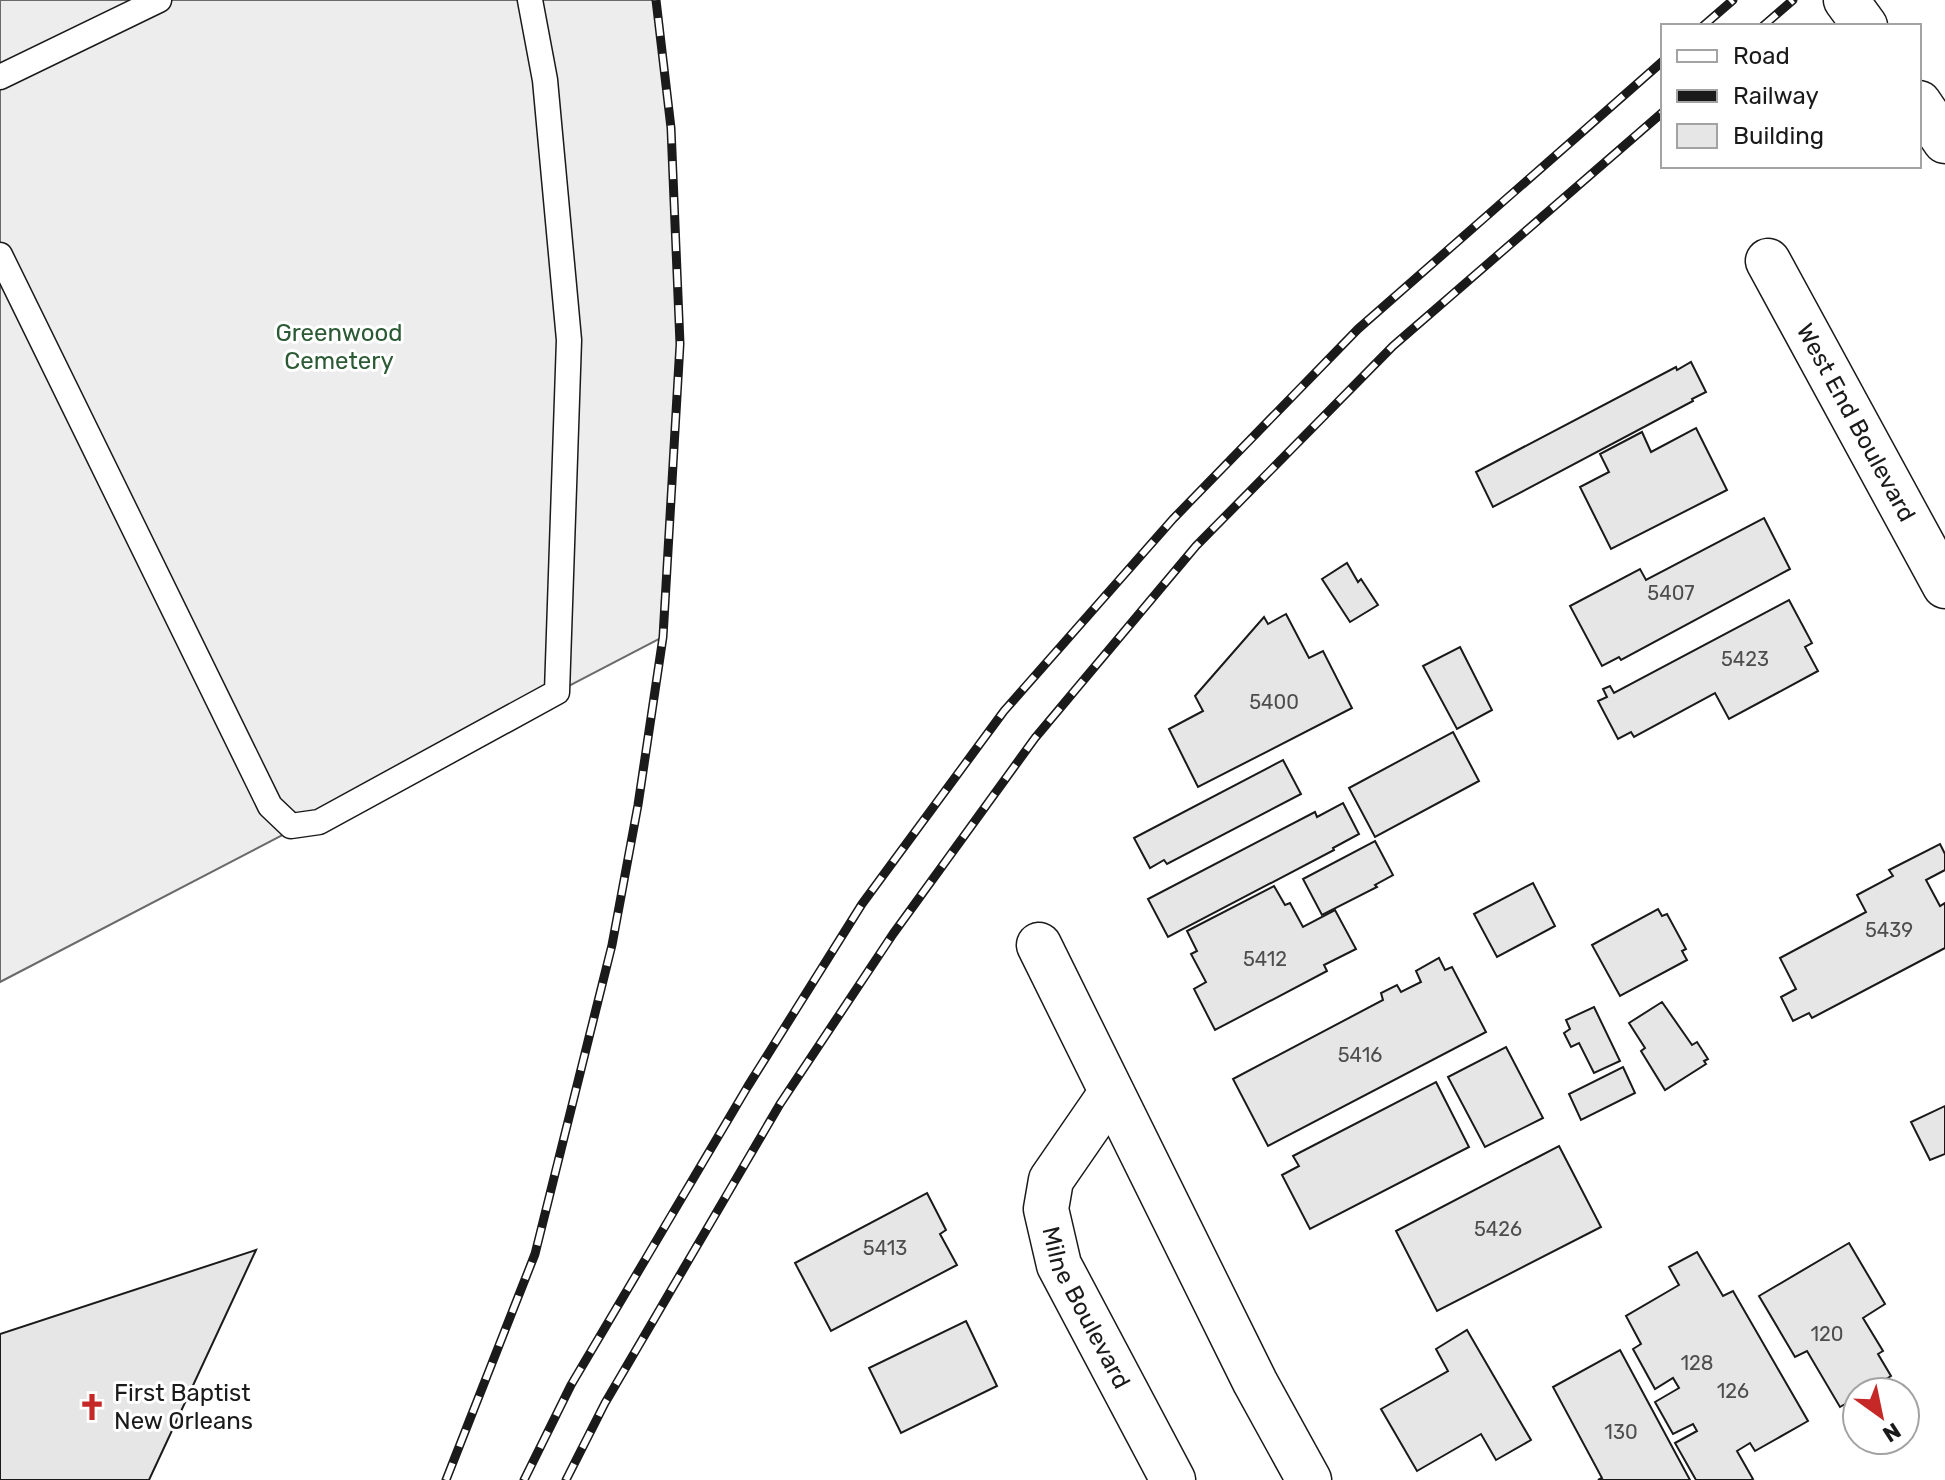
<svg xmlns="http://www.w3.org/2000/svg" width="1945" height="1480" font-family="Rubik,sans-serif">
	<rect width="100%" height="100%" fill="#fff"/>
	<path fill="#ededed" stroke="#6a6a6a" stroke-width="2" d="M0 0H656L671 128 680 344 663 637 0 982Z"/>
	<g fill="#e6e6e6" stroke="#1a1a1a" stroke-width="2">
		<path d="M1691 362 1706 392 1692 399 1693 401 1493 507 1476 472 1676 367 1677 370Z"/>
		<path d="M1696 428 1727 490 1611 549 1580 487 1609 472 1600 454 1642 432 1651 452Z"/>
		<path d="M1764 518 1790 569 1621 660 1619 657 1602 666 1570 606 1640 569 1646 580Z"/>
		<path d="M1347 563 1358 582 1361 579 1378 605 1350 622 1322 579Z"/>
		<path d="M1789 600 1812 643 1805 647 1818 671 1729 719 1715 693 1634 737 1631 732 1618 739 1598 701 1607 697 1603 689 1610 686 1614 693Z"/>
		<path d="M1286 614 1309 658 1323 651 1352 708 1198 787 1169 729 1203 711 1195 696 1264 617 1268 624Z"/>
		<path d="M1460 647 1492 710 1457 729 1423 666Z"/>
		<path d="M1453 732 1479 781 1375 837 1349 788Z"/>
		<path d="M1283 760 1301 794 1167 864 1164 860 1150 868 1134 838Z"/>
		<path d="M1343 803 1359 834 1333 848 1334 850 1168 937 1148 899 1315 812 1317 817Z"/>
		<path d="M1375 841 1393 875 1375 885 1377 887 1322 915 1303 879Z"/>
		<path d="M1940 844 1945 854V870L1926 880 1940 906 1945 903V948L1812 1018 1809 1013 1793 1021 1781 997 1796 989 1780 958 1866 912 1857 895 1893 876 1889 870Z"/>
		<path d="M1533 883 1555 926 1497 957 1474 914Z"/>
		<path d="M1274 886 1285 905 1290 903 1303 927 1335 910 1356 949 1324 965 1327 971 1215 1030 1194 989 1206 982 1191 954 1197 951 1187 931Z"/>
		<path d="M1658 909 1662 916 1667 914 1686 949 1682 951 1687 960 1620 996 1592 945Z"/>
		<path d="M1439 958 1445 970 1452 967 1486 1032 1268 1146 1233 1079 1383 1000 1381 993 1397 985 1401 992 1421 982 1416 971Z"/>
		<path d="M1662 1002 1692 1045 1697 1042 1708 1059 1704 1061 1706 1064 1665 1090 1641 1051 1645 1048 1629 1023Z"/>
		<path d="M1594 1007 1620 1061 1594 1073 1579 1043 1571 1047 1564 1033 1570 1029 1566 1020Z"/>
		<path d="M1506 1047 1543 1118 1485 1147 1448 1077Z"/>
		<path d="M1623 1067 1635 1093 1581 1120 1569 1094Z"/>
		<path d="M1436 1082 1469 1147 1310 1229 1282 1175 1299 1166 1293 1156Z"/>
		<path d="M1945 1106V1154L1930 1160 1911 1122Z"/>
		<path d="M1559 1146 1601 1227 1437 1311 1396 1231Z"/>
		<path d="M927 1193 946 1230 940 1234 957 1265 831 1331 795 1263Z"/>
		<path d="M1849 1243 1885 1304 1863 1318 1883 1351 1878 1354 1891 1376 1865 1392H1857V1397L1840 1407 1807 1351 1795 1357 1759 1296Z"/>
		<path d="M256 1250 149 1480H0V1334Z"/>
		<path d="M1697 1252 1723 1296 1733 1291 1808 1421 1755 1451 1750 1443 1737 1451 1753 1479 1751 1480H1696L1675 1443 1697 1431 1693 1424 1673 1434 1655 1402 1679 1388 1673 1378 1655 1389 1633 1349 1641 1344 1626 1316 1679 1285 1669 1267Z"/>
		<path d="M966 1321 997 1386 901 1433 869 1368Z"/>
		<path d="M1467 1330 1531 1440 1496 1460 1481 1434 1417 1471 1381 1409 1448 1371 1436 1349Z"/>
		<path d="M1620 1350 1690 1480H1598L1602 1478 1553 1387Z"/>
	</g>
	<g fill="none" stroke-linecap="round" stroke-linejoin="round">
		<g stroke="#1a1a1a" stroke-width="27">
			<g id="service">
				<path d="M0 77 159 0"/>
				<path d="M0 255 270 806 291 826 319 822 557 692 569 340 545 80 530 0"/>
			</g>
		</g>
		<g stroke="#1a1a1a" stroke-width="47">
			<g id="minor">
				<path id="s1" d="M1768 261 1945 586"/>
				<path d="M1039 945 1255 1382 1309 1480"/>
				<path id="s2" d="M1111 1093 1051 1180 1046 1209 1059 1265 1173 1480"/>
			</g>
		</g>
		<g stroke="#1a1a1a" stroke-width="47">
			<g id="motorway">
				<path d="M1846 0 1865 26"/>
				<path d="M1919 103 1945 141"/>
			</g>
		</g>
		<use href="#service" stroke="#fff" stroke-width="24"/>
		<use href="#minor" stroke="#fff" stroke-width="44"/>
		<use href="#motorway" stroke="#fff" stroke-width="44"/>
		<g stroke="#1a1a1a" stroke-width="9">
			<g id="rail">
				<path d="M1703 26 1733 0"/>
				<path d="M1763 26 1793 0"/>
				<path d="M446 1480 535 1254 612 945 638 805 663 637 680 344 671 128 656 0"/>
				<path d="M524 1480 571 1385 748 1086 862 904 1004 711 1173 519 1358 329 1663 61"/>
				<path d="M566 1480 605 1403 780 1104 893 934 1035 738 1196 546 1393 346 1663 112"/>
			</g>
		</g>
		<use href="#rail" stroke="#fff" stroke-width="6" stroke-dasharray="18" stroke-linecap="butt"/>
	</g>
	<defs>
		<g id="church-bare" transform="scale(2.16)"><path d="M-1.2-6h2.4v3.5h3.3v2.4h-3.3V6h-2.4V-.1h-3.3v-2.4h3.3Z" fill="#c62828" stroke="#fff" stroke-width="2.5" paint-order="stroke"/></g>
	</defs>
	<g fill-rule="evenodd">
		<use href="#church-bare" x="92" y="1407"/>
	</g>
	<g text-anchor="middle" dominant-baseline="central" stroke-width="6" stroke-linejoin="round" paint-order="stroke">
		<g font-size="20" fill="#4d4d4d">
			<text x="1671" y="593">5407</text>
			<text x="1745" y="659">5423</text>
			<text x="1274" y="702">5400</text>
			<text x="1889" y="930">5439</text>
			<text x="1265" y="959">5412</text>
			<text x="1360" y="1055">5416</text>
			<text x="1498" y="1229">5426</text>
			<text x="885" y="1248">5413</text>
			<text x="1827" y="1334">120</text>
			<text x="1697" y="1363">128</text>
			<text x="1733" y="1391">126</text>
			<text x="1621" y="1432">130</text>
		</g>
		<g font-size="24" fill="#2b5a34" stroke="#fff">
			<text x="339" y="333">Greenwood<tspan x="339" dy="28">Cemetery</tspan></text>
		</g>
		<g font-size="24" fill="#1a1a1a" stroke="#fff">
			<text stroke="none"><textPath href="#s1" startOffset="184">West End Boulevard</textPath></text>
			<text stroke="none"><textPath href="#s2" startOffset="242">Milne Boulevard</textPath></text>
		</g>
		<g font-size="24" fill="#1a1a1a" stroke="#fff" text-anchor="start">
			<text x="114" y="1393">First Baptist<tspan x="114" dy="28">New Orleans</tspan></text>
		</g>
	</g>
	<rect x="1661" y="24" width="260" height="144" fill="#ffffff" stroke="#a3a3a3" stroke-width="2"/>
	<rect x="1677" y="50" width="40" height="12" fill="#ffffff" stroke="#a3a3a3" stroke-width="2"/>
	<text x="1733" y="64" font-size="24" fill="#1a1a1a">Road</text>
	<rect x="1677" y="90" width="40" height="12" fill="#1a1a1a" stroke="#a3a3a3" stroke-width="2"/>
	<text x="1733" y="104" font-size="24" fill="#1a1a1a">Railway</text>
	<rect x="1677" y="124" width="40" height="24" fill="#e6e6e6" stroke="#a3a3a3" stroke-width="2"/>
	<text x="1733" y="144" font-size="24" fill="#1a1a1a">Building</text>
	<g transform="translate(1881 1416) rotate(147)"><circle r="38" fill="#ffffff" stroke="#a3a3a3" stroke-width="2"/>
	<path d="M0-6L14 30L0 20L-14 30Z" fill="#c62828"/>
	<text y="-12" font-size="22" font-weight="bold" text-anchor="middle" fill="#1a1a1a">N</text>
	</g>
</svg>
